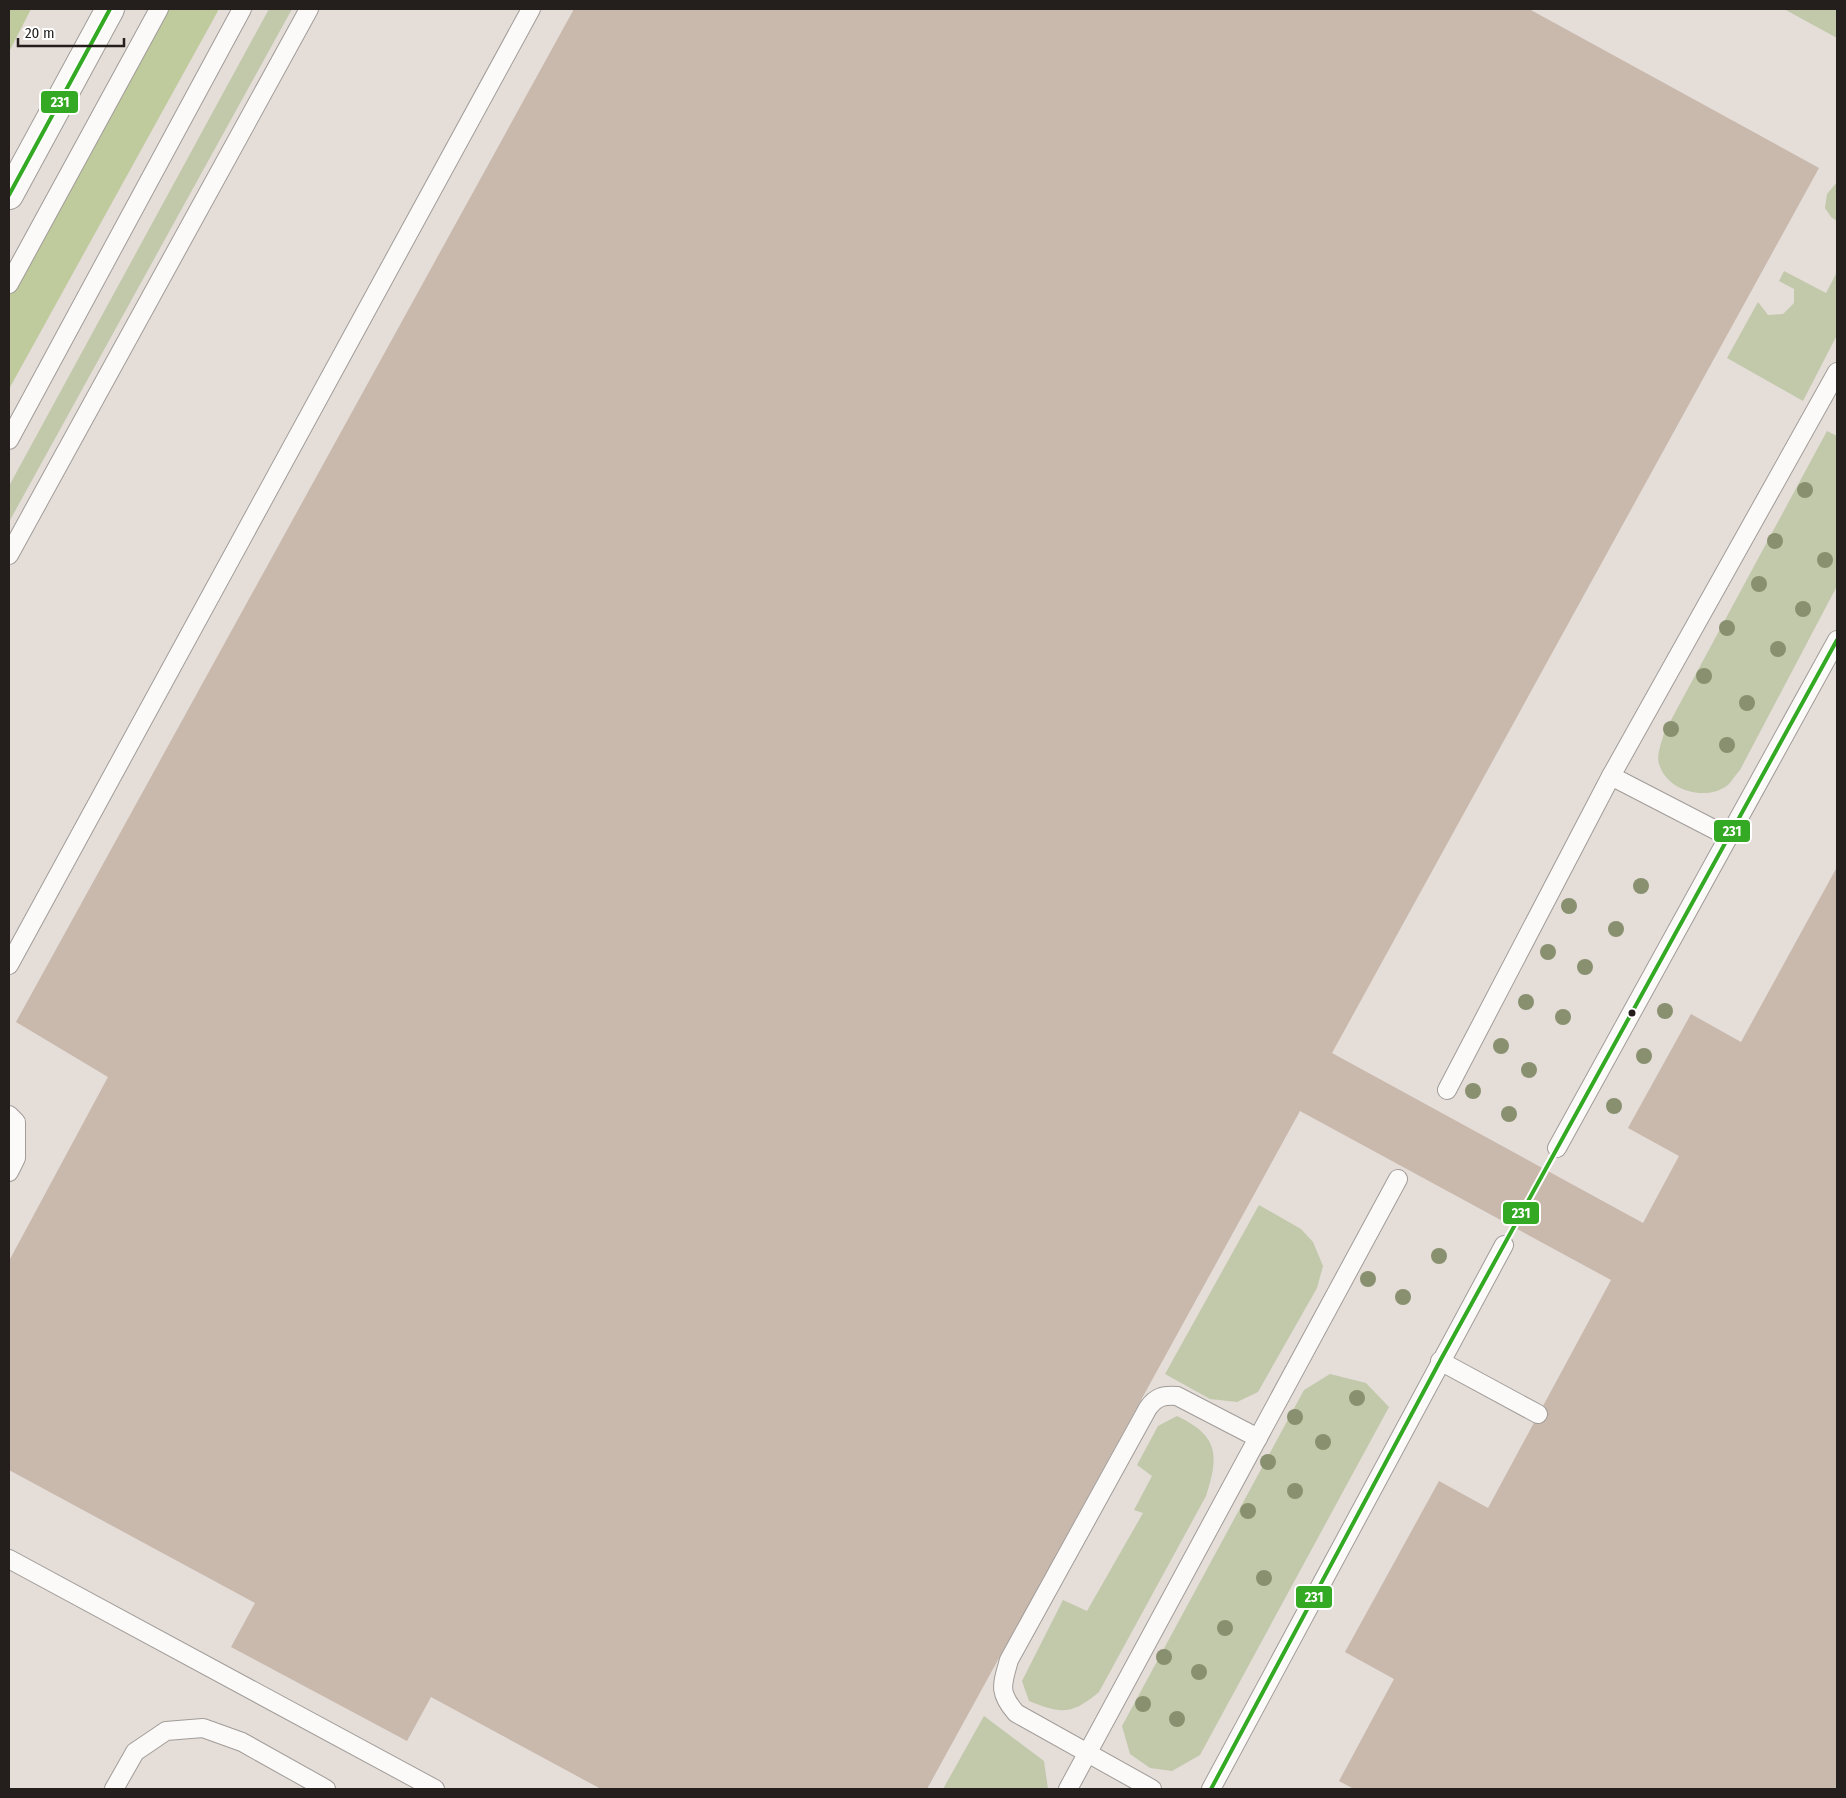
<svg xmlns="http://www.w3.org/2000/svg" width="1846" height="1798" font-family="'Fira Sans Condensed',sans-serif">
	<rect width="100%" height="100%" fill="#e4ddd8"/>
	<g fill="#c2c9ab">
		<path d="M269 9H292L9 522V486Z"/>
		<path d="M1784 9H1837V38Z"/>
		<path d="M1837 182V221L1831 217 1825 208 1827 194Z"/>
		<path d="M1784 271 1826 293 1837 272V335L1803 401 1727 358 1758 302 1768 315 1783 314 1794 303V289L1779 281Z"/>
		<path d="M1827 431 1837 436V586L1740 770C1736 774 1732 781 1728 785 1706 802 1667 791 1659 764 1656 755 1662 742 1664 733Z"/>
		<path d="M1259 1205 1301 1229 1313 1242 1323 1266 1317 1288 1258 1392 1237 1402 1210 1399 1165 1374Z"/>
		<path d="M1330 1374 1366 1383 1389 1407 1200 1755 1172 1771 1150 1768 1130 1754 1122 1726 1304 1390Z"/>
		<path d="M1177 1416C1219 1436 1219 1455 1206 1496L1099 1692C1072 1715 1061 1714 1029 1701L1022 1681 1063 1600 1087 1611 1143 1513 1134 1510 1152 1476 1137 1465 1158 1426Z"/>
		<path d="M984 1716 1044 1761 1048 1789H943Z"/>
	</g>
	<g fill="#bfca9d">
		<path d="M9 9H31L9 52Z"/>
		<path d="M162 9H219L9 389V290Z"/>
	</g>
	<path fill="#c9b8ac" d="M574 9H1529L1819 168 1332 1053 1643 1223 1679 1156 1628 1128 1691 1014 1741 1042 1837 867V1789H1354L1339 1781 1394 1679 1345 1652 1439 1481 1488 1508 1611 1280 1300 1111 927 1789H601L431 1697 407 1741 231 1647 255 1603 9 1470V1261L108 1077 16 1022Z"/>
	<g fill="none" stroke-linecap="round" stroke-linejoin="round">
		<g stroke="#a19c98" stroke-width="20">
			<g id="lane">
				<path d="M9 284 159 9"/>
				<path d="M9 440 242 9"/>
				<path d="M9 555 309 9"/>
				<path d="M1611 776 1729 837"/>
				<path d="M9 965 531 9"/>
				<path d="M1447 1090 1611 776 1837 372"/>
				<path d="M9 1115 16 1122V1158L9 1172"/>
				<path d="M1557 1148 1837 640"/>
				<path d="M1440 1361 1538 1414"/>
				<path d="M9 1559 435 1789"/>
				<path d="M114 1789 135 1752 166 1731 203 1728 242 1742 326 1789"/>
				<path d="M1068 1789 1398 1179"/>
				<path d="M1152 1789 1016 1713C998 1692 1002 1685 1009 1660L1148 1408C1156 1397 1163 1395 1177 1396L1258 1438"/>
				<path d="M1211 1789 1504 1245"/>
			</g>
		</g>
		<g stroke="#a19c98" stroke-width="30">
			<path id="secondary" d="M9 195 110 9"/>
		</g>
		<use href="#lane" stroke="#fbfaf9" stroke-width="18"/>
		<use href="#secondary" stroke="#fbfaf9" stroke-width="28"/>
		<g stroke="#fff" stroke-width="8">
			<g id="bus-1">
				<path d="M9 195 110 9"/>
				<path d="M1211 1789 1440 1361 1837 640"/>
			</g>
		</g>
		<use href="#bus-1" stroke="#34a923" stroke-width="4"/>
	</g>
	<g fill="#89906f">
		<circle cx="1805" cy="490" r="8"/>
		<circle cx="1775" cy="541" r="8"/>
		<circle cx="1825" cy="560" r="8"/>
		<circle cx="1759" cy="584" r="8"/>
		<circle cx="1803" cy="609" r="8"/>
		<circle cx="1727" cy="628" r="8"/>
		<circle cx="1778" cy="649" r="8"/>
		<circle cx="1704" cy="676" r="8"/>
		<circle cx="1747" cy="703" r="8"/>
		<circle cx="1671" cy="729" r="8"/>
		<circle cx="1727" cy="745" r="8"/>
		<circle cx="1641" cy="886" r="8"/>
		<circle cx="1569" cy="906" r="8"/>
		<circle cx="1616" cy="929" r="8"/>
		<circle cx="1548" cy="952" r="8"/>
		<circle cx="1585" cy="967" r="8"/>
		<circle cx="1526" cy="1002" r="8"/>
		<circle cx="1665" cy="1011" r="8"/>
		<circle cx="1563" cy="1017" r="8"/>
		<circle cx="1501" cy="1046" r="8"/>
		<circle cx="1644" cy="1056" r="8"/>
		<circle cx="1529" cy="1070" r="8"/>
		<circle cx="1473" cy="1091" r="8"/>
		<circle cx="1614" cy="1106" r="8"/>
		<circle cx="1509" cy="1114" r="8"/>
		<circle cx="1439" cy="1256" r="8"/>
		<circle cx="1368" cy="1279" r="8"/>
		<circle cx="1403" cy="1297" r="8"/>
		<circle cx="1357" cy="1398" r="8"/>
		<circle cx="1295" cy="1417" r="8"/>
		<circle cx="1323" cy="1442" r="8"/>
		<circle cx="1268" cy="1462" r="8"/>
		<circle cx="1295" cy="1491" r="8"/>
		<circle cx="1248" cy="1511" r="8"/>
		<circle cx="1264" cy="1578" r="8"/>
		<circle cx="1225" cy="1628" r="8"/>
		<circle cx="1164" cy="1657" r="8"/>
		<circle cx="1199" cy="1672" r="8"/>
		<circle cx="1143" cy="1704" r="8"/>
		<circle cx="1177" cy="1719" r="8"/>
	</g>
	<circle fill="#241f1c" stroke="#fff" stroke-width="2" cx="1632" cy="1013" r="4.5"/>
	<g stroke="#fff" stroke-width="2">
		<rect x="40" y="90" width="39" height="24" rx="5" fill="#34a923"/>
		<rect x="1713" y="819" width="38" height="24" rx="5" fill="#34a923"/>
		<rect x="1502" y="1201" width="38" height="24" rx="5" fill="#34a923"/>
		<rect x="1295" y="1585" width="38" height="24" rx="5" fill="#34a923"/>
	</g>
	<g font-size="14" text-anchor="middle" font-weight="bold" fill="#fff">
		<text x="60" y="107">231</text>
		<text x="1732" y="836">231</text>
		<text x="1521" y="1218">231</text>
		<text x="1314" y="1602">231</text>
	</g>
	<rect width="1846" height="1798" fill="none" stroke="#241f1c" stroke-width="20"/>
	<path d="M18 38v8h106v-8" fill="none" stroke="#241f1c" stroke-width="2.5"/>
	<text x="25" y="38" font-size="15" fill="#241f1c" stroke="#ffffff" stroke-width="4" paint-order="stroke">20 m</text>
</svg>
